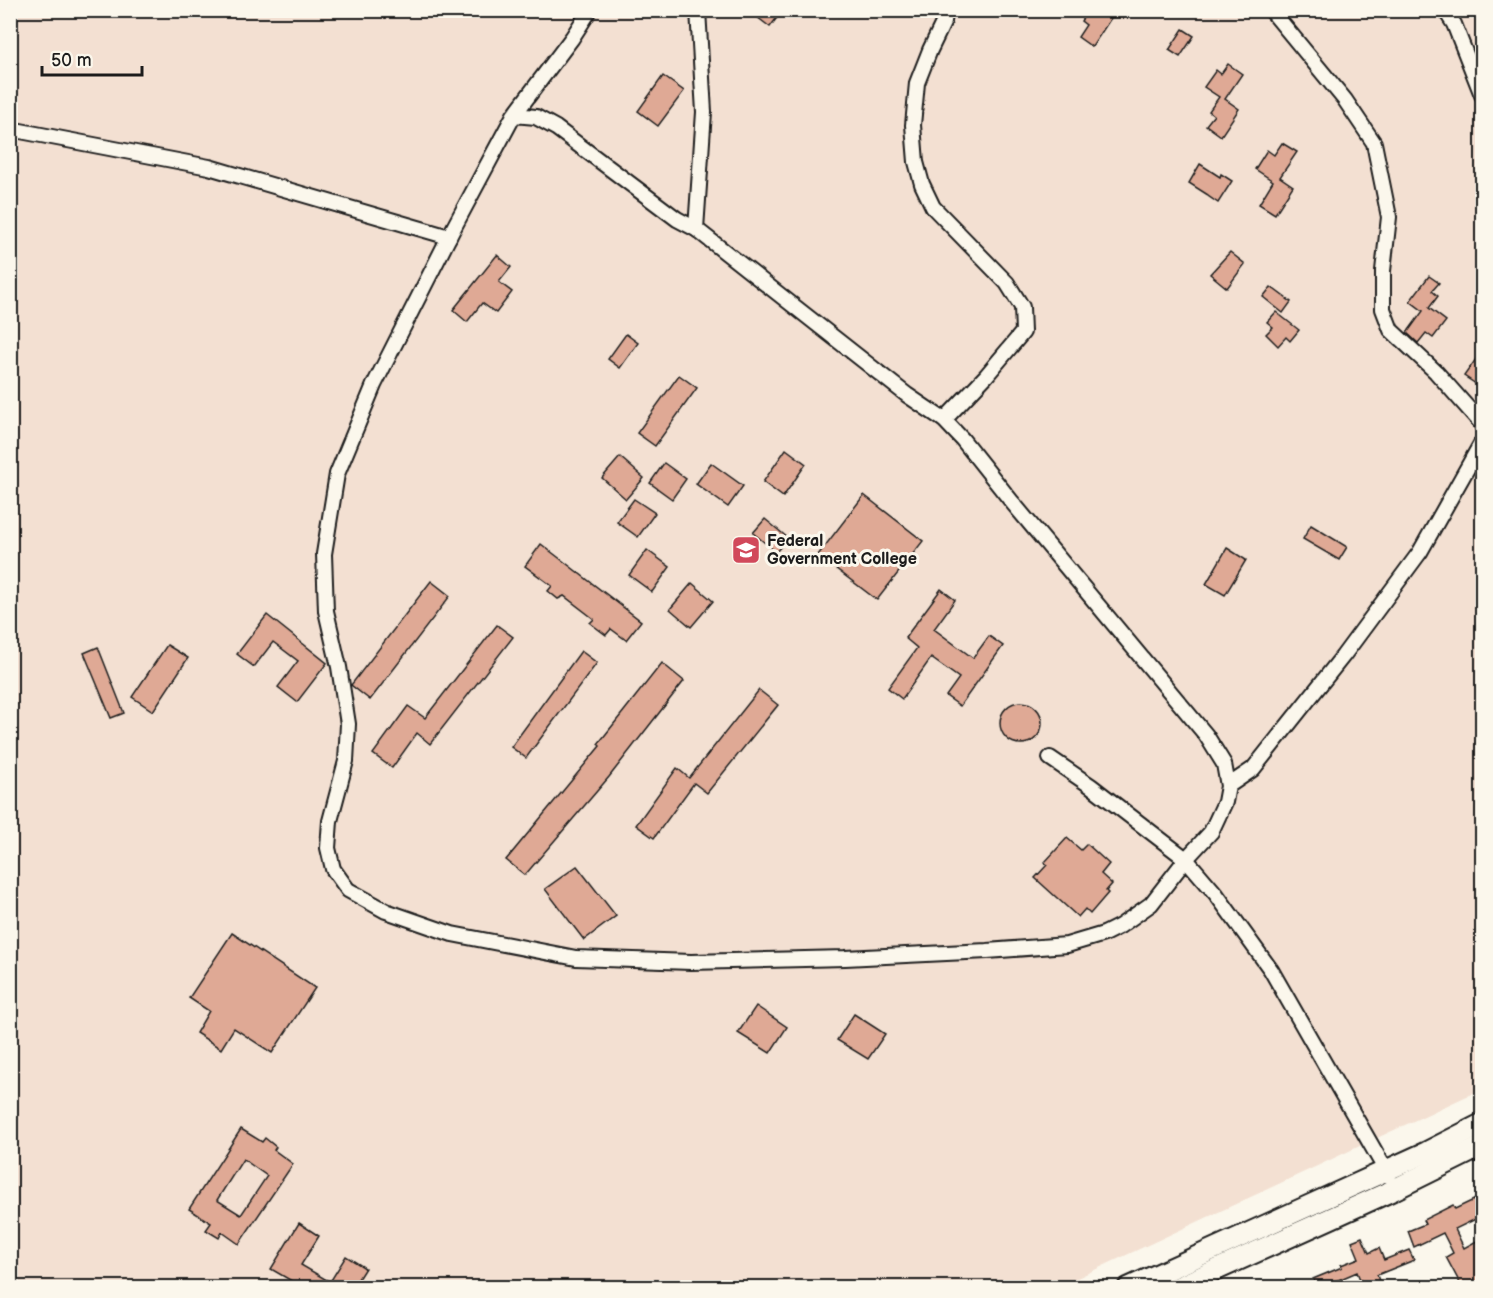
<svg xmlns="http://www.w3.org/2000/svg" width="1493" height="1298" font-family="'Balsamiq Sans',sans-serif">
	<rect width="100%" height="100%" fill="#fbf7ec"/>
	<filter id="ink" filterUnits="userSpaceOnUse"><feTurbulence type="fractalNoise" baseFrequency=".0167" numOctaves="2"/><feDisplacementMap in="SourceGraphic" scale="12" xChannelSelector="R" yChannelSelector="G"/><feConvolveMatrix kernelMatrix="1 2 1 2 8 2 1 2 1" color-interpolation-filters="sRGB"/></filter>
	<g filter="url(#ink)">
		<path fill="#f3e0d2" d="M10 11H1482V1089L1058 1287H11Z"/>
		<g fill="#dfa995" stroke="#1c1c1c" stroke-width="1.5" fill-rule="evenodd">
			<path d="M748 10H773L779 15 770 27Z"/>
			<path d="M1088 10H1100L1111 18 1092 47 1078 37 1086 25 1081 21Z"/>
			<path d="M1183 29 1194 36 1180 57 1169 50Z"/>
			<path d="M1228 64 1242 74 1225 99 1239 109 1221 136 1206 125 1214 115 1209 111 1219 97 1204 87 1216 70 1221 74Z"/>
			<path d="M663 76 684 91 658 126 638 111Z"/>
			<path d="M1282 143 1297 152 1280 177 1293 186 1275 214 1259 204 1273 181 1255 169 1267 150 1274 155Z"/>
			<path d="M1200 164 1220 177 1221 174 1232 181 1218 203 1208 196V195L1189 183Z"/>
			<path d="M1230 252 1245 264 1227 288 1210 274Z"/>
			<path d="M497 255 511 267 499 282 512 292 496 313 482 303 467 322 453 310Z"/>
			<path d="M1429 276 1439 283 1432 291 1438 296 1429 308 1446 321 1433 338 1426 333 1418 343 1407 333 1423 311 1410 301Z"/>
			<path d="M1271 287 1291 302 1283 313 1263 297Z"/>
			<path d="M1276 312 1299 330 1290 341 1286 337 1278 346 1266 334 1273 327 1267 322Z"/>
			<path d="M626 334 638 343 620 368 608 359Z"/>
			<path d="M1476 359 1482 364V374L1476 384 1464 376Z"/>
			<path d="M679 375 697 388 655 446 637 433Z"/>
			<path d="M786 449 806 464 783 497 763 482Z"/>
			<path d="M620 457 644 478 626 499 602 478Z"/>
			<path d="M664 463 686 479 672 499 650 483Z"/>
			<path d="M711 463 743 486 728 507 696 484Z"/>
			<path d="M864 495 923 541 877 600 818 555Z"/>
			<path d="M634 499 655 513 638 537 617 522Z"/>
			<path d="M765 519 788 538 776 552 753 533Z"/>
			<path d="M1311 525 1347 547 1339 560 1303 539Z"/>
			<path d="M541 544 641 621 626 640 611 629 606 635 590 623 594 619 564 596 558 599 548 591 552 586 525 566Z"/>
			<path d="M1227 548 1246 560 1225 595 1206 584Z"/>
			<path d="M647 550 670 567 652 592 629 575Z"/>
			<path d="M431 581 450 596 370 700 351 685Z"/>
			<path d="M692 583 713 601 691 627 670 609Z"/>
			<path d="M941 589 955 600 934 629 973 658 989 636 1003 646 960 706 946 696 959 678 931 658 902 699 888 688 917 648 905 638Z"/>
			<path d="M267 615 327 663 297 702 278 687 298 661 273 642 254 667 237 654Z"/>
			<path d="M497 625 513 637 430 744 417 733 392 768 373 754 408 706 425 718Z"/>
			<path d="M167 645 188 658 153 711 132 697Z"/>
			<path d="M98 647 124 713 111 718 84 653Z"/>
			<path d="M581 651 597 663 526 758 511 747Z"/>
			<path d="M662 663 684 681 609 777 525 875 506 860 600 746 598 744Z"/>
			<path d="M759 690 778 705 707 793 694 783 654 838 636 825 677 768 689 778Z"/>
			<circle cx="1021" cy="723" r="21"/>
			<path d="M1067 838 1081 850 1087 844 1109 864 1101 874 1112 884 1106 891 1108 893 1090 914 1085 909 1078 917 1035 878 1047 865 1044 863Z"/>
			<path d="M577 866 616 916 584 940 545 889Z"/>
			<path d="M232 933 315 988 272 1053 234 1028 221 1049 196 1033 209 1011 189 998Z"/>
			<path d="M756 1006 787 1027 770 1053 738 1033Z"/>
			<path d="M854 1014 885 1034 868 1059 837 1040Z"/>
			<path d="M241 1129 262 1142 265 1138 276 1147 274 1150 293 1164 239 1244 222 1232 219 1238 206 1230 211 1223 189 1209ZM243 1159 267 1176 241 1215 217 1200Z"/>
			<path d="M1482 1196V1216L1455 1229 1464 1248 1482 1238V1280L1468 1287H1462L1446 1257 1453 1253 1443 1233 1414 1247 1408 1231 1425 1224 1423 1220 1453 1205 1455 1209Z"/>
			<path d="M299 1223 319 1236 301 1265 330 1282 346 1256 365 1268 353 1287H302L271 1269Z"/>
			<path d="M1362 1237 1369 1253 1379 1248 1384 1260 1409 1250 1414 1260 1377 1275 1381 1287H1363L1357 1272 1329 1284 1330 1287H1317L1313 1279 1342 1267 1341 1265 1359 1258 1352 1241Z"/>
		</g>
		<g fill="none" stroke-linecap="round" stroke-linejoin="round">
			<g stroke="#1c1c1c" stroke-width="18">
				<g id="minor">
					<path d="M1271 10 1345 100 1374 143 1389 217 1383 271V309L1391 330 1436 372 1482 424"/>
					<path d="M1445 10 1454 24 1482 95"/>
					<path d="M514 115 536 117 556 128 677 219 696 229 907 395 944 420 962 439 1012 502 1206 735 1224 764 1228 786 1225 802 1211 832 1186 859 1151 904 1120 926 1104 934 1067 945 987 951 845 958 691 962 576 958 452 934 386 911 348 890 333 869 328 848 330 821 346 761 348 724 339 667 326 611 324 554 337 474 374 385 452 231 514 115 572 38 590 10"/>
					<path d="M10 129 209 167 449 237"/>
					<path d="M696 229 704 112 698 10"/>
					<path d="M944 420 986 376 1023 332 1022 307 1007 283 933 207 922 184 916 162 913 125 917 83 930 50 944 21 946 10"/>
					<path d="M1050 758 1091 786 1186 859 1216 894 1271 970 1389 1176"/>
					<path d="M1228 786 1253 769 1343 656 1420 552 1482 442"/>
				</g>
			</g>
			<g stroke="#1c1c1c" stroke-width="24">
				<g id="highway">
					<path d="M1128 1288 1427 1152 1482 1124"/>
					<path d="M1176 1288 1391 1191 1482 1146"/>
				</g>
			</g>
			<use href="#minor" stroke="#fbf7ec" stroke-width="14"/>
			<use href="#highway" stroke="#fbf7ec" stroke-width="20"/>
		</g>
	</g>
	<defs>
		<g id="school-square" transform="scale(1.5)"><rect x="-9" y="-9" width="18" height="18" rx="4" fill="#d1495b" stroke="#fbf7ec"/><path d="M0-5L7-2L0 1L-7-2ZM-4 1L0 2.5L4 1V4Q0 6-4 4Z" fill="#fff"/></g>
	</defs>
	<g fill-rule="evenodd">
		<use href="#school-square" x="746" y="550"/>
	</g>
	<g text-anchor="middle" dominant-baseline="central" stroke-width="6" stroke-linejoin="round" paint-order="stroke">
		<g font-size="16" font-weight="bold" fill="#1c1c1c" stroke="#fbf7ec" text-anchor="start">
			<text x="767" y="541">Federal<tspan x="767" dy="18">Government College</tspan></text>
		</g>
	</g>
	<rect width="1493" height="1298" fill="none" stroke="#fbf7ec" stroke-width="36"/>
	<rect x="18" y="18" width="1457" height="1262" fill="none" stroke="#1c1c1c" stroke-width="2" filter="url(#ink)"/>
	<path d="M42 66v9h100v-9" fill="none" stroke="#1c1c1c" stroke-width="3"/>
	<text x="51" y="66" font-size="18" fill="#1c1c1c" stroke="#fbf7ec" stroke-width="4.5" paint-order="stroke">50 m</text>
</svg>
